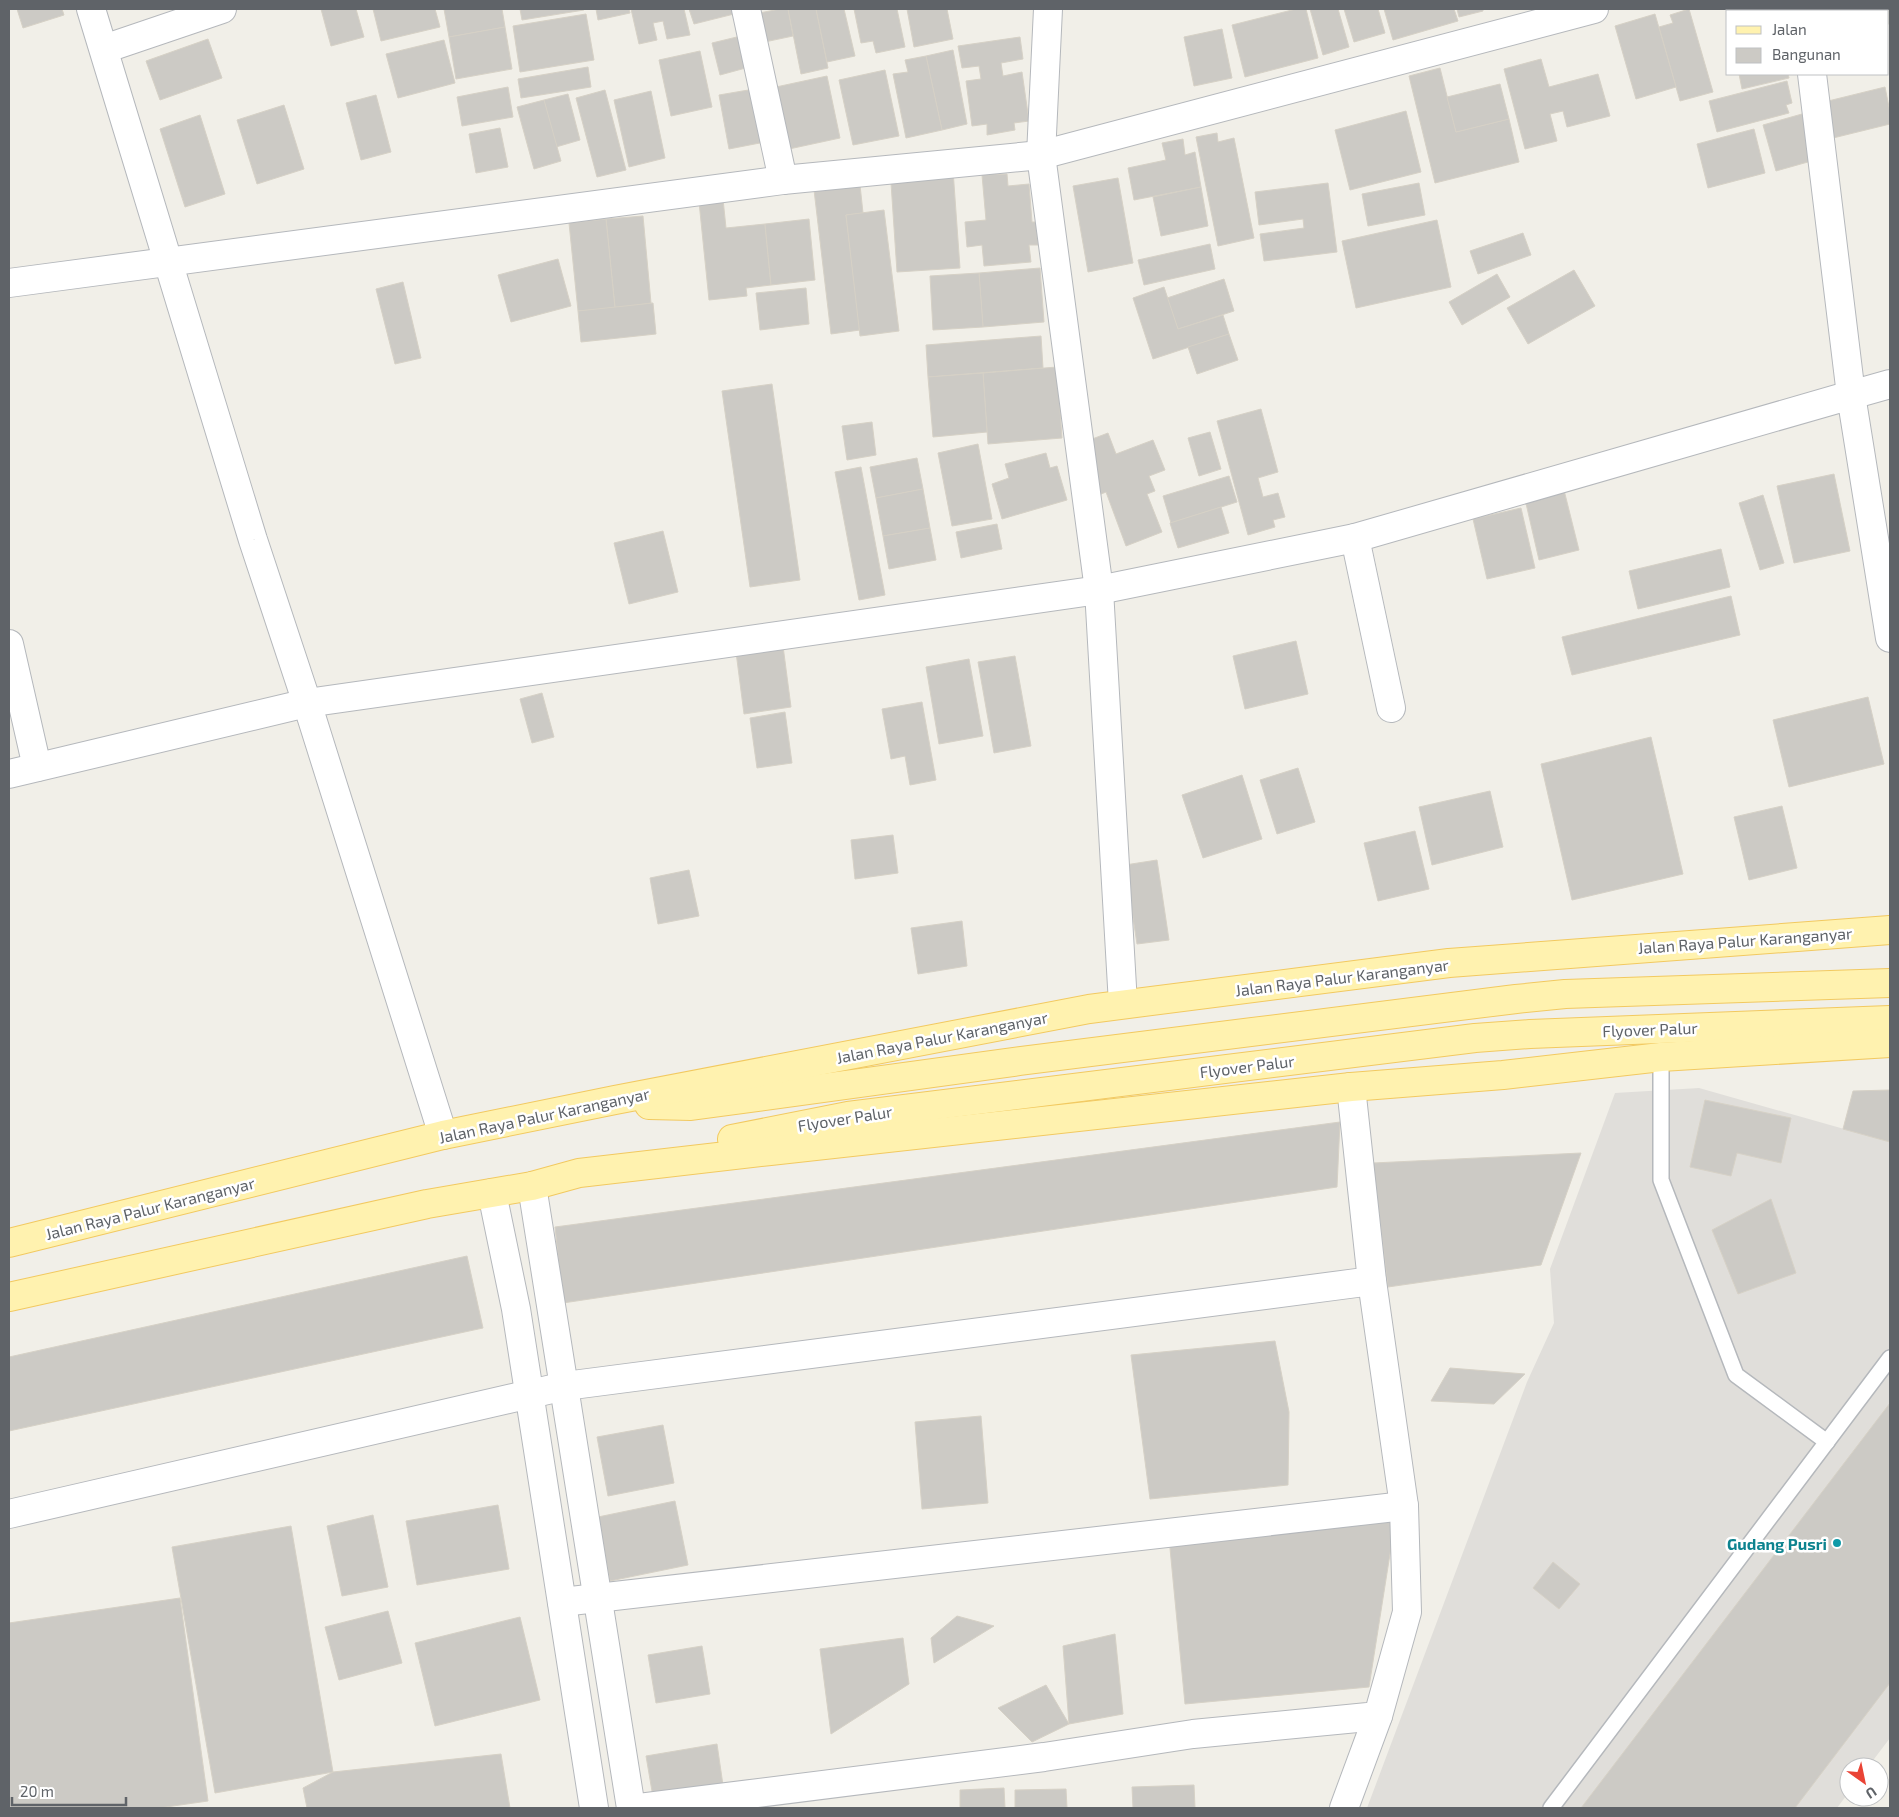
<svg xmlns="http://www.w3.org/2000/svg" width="1899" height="1817" font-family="'Exo 2',sans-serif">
	<rect width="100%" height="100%" fill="#f1efe8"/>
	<path fill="#e0deda" d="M1699 1088 1890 1142V1738L1868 1767H1849V1792L1837 1808H1367L1527 1382 1554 1323 1550 1269 1615 1093Z"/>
	<g fill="#cccac5" stroke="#d6d1c6">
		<path d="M17 9H62L64 15 23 28Z"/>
		<path d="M321 9H356L364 37 331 46Z"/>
		<path d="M373 9H435L440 27 381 41Z"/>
		<path d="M444 9H502L505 27 449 37Z"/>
		<path d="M520 9H584V10L522 20Z"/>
		<path d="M596 9H629L630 13 598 20Z"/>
		<path d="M631 9H684L690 35 667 39 663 21 653 23 657 40 639 44Z"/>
		<path d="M689 9H737L738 13 694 24Z"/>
		<path d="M780 9H788L793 36 760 43 754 14Z"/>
		<path d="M788 9H816L828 68 801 74Z"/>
		<path d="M816 9H844L855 56 827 62Z"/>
		<path d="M854 9H897L905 47 876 53 873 41 861 43Z"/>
		<path d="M907 9H947L953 39 914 47Z"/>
		<path d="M1296 9H1306L1318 58 1245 77 1232 25Z"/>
		<path d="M1310 9H1338L1349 47 1323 55Z"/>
		<path d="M1344 9H1378L1385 33 1354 42Z"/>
		<path d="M1384 9H1454L1458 21 1393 40Z"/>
		<path d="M1457 9H1483V11L1459 17Z"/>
		<path d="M1689 9 1713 92 1680 101 1659 27 1673 23 1670 15Z"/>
		<rect x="1728" y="9" width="53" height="2"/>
		<path d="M1848 9H1890V24H1888V11H1848Z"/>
		<path d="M586 14 594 60 520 72 513 26Z"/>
		<path d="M1655 14 1676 87 1636 99 1615 26Z"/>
		<path d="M505 27 512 69 456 79 449 37Z"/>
		<path d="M1222 29 1232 78 1194 86 1184 37Z"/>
		<path d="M745 35 753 66 720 75 712 43Z"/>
		<path d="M1020 37 1023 59 1001 63 1003 76 1022 72 1029 121 1014 123 1015 130 987 135V124L972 126 966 81 981 79 979 66 962 68 958 46Z"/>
		<path d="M208 39 222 78 160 100 146 61Z"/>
		<path d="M444 40 455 83 398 98 386 54Z"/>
		<path d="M953 50 967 124 942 130 926 56Z"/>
		<path d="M700 51 712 107 671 116 659 60Z"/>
		<path d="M926 56 942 130 906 138 893 74 908 72 905 60Z"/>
		<path d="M1541 59 1549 87 1598 74 1610 116 1567 127 1563 111 1550 114 1557 141 1525 149 1504 69Z"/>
		<path d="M588 67 591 87 521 98 518 79Z"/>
		<path d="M1440 68 1456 132 1509 119 1519 162 1435 183 1409 76Z"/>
		<path d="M885 70 899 136 853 145 839 80Z"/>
		<path d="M1739 74H1788L1789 78 1742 89Z"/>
		<path d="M827 76 840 138 789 149 776 87Z"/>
		<path d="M1787 81 1792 103 1786 105 1789 113 1717 132 1709 101Z"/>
		<path d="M1500 84 1509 119 1456 132 1447 97Z"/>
		<path d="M508 87 513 117 462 126 457 97Z"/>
		<path d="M1885 87 1890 112V124L1829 139 1820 103Z"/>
		<path d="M760 88 770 141 729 149 719 95Z"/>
		<path d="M605 90 626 170 597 177 576 98Z"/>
		<path d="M651 91 665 158 629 167 614 100Z"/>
		<path d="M568 94 580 140 556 147 544 100Z"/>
		<path d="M376 95 391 152 361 160 346 103Z"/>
		<path d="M544 100 561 161 534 169 517 107Z"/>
		<path d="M284 105 304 169 257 184 237 120Z"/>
		<path d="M1406 111 1421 172 1350 190 1335 130Z"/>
		<path d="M1802 114 1815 160 1776 171 1763 125Z"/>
		<path d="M200 115 225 194 185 207 160 129Z"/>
		<path d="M500 128 508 167 476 173 469 134Z"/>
		<path d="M1754 129 1765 173 1708 188 1697 144Z"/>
		<path d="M1217 133 1218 142 1234 138 1254 238 1218 246 1196 137Z"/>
		<path d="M1183 139 1185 155 1195 152 1201 187 1134 200 1128 168 1166 160 1162 143Z"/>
		<path d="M953 170 960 268 897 272 891 183Z"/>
		<path d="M1007 174 1008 186 1029 184 1032 222H1036L1038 245H1029L1031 262 984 266 982 245 967 247 965 222 986 220 982 175Z"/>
		<path d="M1118 178 1133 263 1088 272 1073 186Z"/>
		<path d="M1328 183 1337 252 1264 261 1260 234 1304 228 1303 219 1259 225 1255 192Z"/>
		<path d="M1419 183 1425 215 1368 226 1362 194Z"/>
		<path d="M860 185 863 213 846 215 860 330 831 334 814 190Z"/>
		<path d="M1201 187 1208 226 1161 236 1153 197Z"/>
		<path d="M723 199 726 228 765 224 771 285 746 288 747 296 709 300 699 202Z"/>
		<path d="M884 210 899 331 860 336 846 215Z"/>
		<path d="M643 216 651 303 615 308 606 219Z"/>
		<path d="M606 219 615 308 578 311 569 223Z"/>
		<path d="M809 219 815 280 771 285 765 224Z"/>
		<path d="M1437 220 1451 287 1356 308 1342 241Z"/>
		<path d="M1523 233 1531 255 1478 274 1470 251Z"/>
		<path d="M1210 244 1215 269 1144 285 1138 260Z"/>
		<path d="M558 259 571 306 511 322 498 275Z"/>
		<path d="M1040 268 1044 322 983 327 979 273Z"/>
		<path d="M1574 270 1595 306 1528 344 1507 308Z"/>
		<path d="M979 273 983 327 933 330 930 276Z"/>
		<path d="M1497 274 1510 297 1462 325 1449 302Z"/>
		<path d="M1224 279 1234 311 1178 329 1167 298Z"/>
		<path d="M403 282 421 358 395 364 376 289Z"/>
		<path d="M1164 287 1178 329 1223 315 1229 334 1153 359 1133 298Z"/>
		<path d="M806 288 809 324 760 330 756 293Z"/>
		<path d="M653 303 656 334 581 342 578 311Z"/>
		<path d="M1229 334 1238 360 1197 374 1188 347Z"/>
		<path d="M1041 336 1043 368 928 377 926 345Z"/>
		<path d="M1057 367 1062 438 988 444 983 373Z"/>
		<path d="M983 373 987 432 933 437 928 377Z"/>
		<path d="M772 384 800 580 750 587 722 391Z"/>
		<path d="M1261 409 1278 472 1258 478 1263 497 1278 493 1285 517 1273 520 1275 527 1248 535 1217 421Z"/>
		<path d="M872 422 876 455 847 460 842 426Z"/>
		<path d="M1210 432 1221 469 1199 476 1188 438Z"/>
		<path d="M1108 433 1116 454 1153 440 1165 470 1149 476 1155 491 1147 494 1162 532 1126 546 1106 492 1099 495 1091 473 1098 471 1087 441Z"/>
		<path d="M978 444 992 519 952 526 938 453Z"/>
		<path d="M1046 453 1050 468 1057 466 1067 500 1002 519 992 484 1009 478 1005 464Z"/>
		<path d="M917 458 923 489 876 498 870 467Z"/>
		<path d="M861 467 885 595 859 600 835 472Z"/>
		<path d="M1834 474 1850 551 1794 563 1777 486Z"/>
		<path d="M1229 476 1237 502 1171 523 1163 496Z"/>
		<path d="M923 489 930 528 883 536 876 498Z"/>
		<path d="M1564 490 1579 550 1539 560 1525 499Z"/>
		<path d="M1763 495 1784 563 1760 570 1739 503Z"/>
		<path d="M1221 507 1229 533 1178 548 1170 523Z"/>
		<path d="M1521 508 1535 568 1487 579 1473 519Z"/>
		<path d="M997 524 1002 549 961 558 956 532Z"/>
		<path d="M930 528 936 560 889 569 883 536Z"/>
		<path d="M663 531 678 592 629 604 614 543Z"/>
		<path d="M1721 549 1730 587 1638 609 1629 571Z"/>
		<path d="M1731 596 1740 635 1572 675 1562 637Z"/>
		<path d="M1296 641 1308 694 1245 709 1233 656Z"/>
		<path d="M783 646 791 707 744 714 736 652Z"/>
		<path d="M1015 656 1031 746 994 753 978 662Z"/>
		<path d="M969 659 983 736 939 744 926 667Z"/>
		<path d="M542 693 554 737 532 743 520 699Z"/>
		<path d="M1868 697 1884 764 1789 787 1773 720Z"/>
		<path d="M922 702 936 780 910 785 905 756 891 759 882 709Z"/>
		<path d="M785 712 792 763 757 768 750 718Z"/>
		<path d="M1651 737 1683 874 1572 900 1541 764Z"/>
		<path d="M1298 768 1315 822 1277 834 1260 780Z"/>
		<path d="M1242 775 1262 839 1203 858 1182 795Z"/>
		<path d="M1490 791 1503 847 1432 865 1419 807Z"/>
		<path d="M1782 806 1797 868 1749 880 1734 817Z"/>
		<path d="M1415 831 1429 889 1378 901 1364 843Z"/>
		<path d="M893 835 898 873 855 879 851 840Z"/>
		<path d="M1157 860 1169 940 1137 944 1125 865Z"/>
		<path d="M689 870 699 916 658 924 650 878Z"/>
		<path d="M962 921 967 966 918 974 911 928Z"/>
		<path d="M1890 1090V1142L1843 1129 1853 1091Z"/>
		<path d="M1705 1100 1791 1118 1781 1163 1737 1153 1731 1176 1690 1167Z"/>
		<path d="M1340 1122 1337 1187 563 1303 555 1227Z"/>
		<path d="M1581 1153 1541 1265 1388 1287 1373 1163Z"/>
		<path d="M1771 1199 1796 1273 1738 1294 1712 1230Z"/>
		<path d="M467 1256 483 1328 9 1431V1357Z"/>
		<path d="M1275 1341 1289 1412 1288 1485 1150 1499 1131 1355Z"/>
		<path d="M1450 1368 1525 1374 1494 1404 1431 1401Z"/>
		<path d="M1890 1403V1683L1795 1808H1581Z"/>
		<path d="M981 1416 988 1503 922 1509 915 1422Z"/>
		<path d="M663 1425 674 1483 608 1496 597 1437Z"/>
		<path d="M675 1501 688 1565 610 1581 598 1517Z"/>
		<path d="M498 1505 509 1569 417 1585 406 1521Z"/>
		<path d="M373 1515 388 1587 342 1596 327 1526Z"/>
		<path d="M1396 1516 1369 1687 1185 1704 1169 1538Z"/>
		<path d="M291 1526 333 1772 215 1793 172 1547Z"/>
		<path d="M1553 1562 1580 1584 1559 1609 1533 1588Z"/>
		<path d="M180 1598 208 1801 159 1808H9V1623Z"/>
		<path d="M388 1611 402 1663 339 1680 325 1627Z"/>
		<path d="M957 1616 994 1626 934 1663 931 1638Z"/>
		<path d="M520 1617 540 1700 435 1726 415 1643Z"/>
		<path d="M1115 1634 1123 1714 1069 1724 1063 1646Z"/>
		<path d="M903 1638 909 1684 831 1734 820 1649Z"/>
		<path d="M702 1646 710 1694 656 1703 648 1655Z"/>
		<path d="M1046 1685 1069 1724 1032 1742 998 1708Z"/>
		<path d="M717 1744 723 1785 653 1797 646 1756Z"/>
		<path d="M501 1754 510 1808H307L303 1788 333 1772Z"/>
		<path d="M1194 1785 1195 1808H1133L1132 1787Z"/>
		<path d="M1004 1788 1005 1808H960V1790Z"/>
		<path d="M1066 1789 1067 1808H1015V1790Z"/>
	</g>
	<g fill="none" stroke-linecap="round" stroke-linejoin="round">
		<g stroke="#b5b8bc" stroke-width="18">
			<g id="lane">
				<path d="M1661 1057V1180L1736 1375 1827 1442"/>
				<path d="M1551 1808 1890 1358"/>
			</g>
		</g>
		<g stroke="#b5b8bc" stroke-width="30">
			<g id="street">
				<path d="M91 9 253 540 307 703 443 1135"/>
				<path d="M746 9 783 180"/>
				<path d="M1048 9 1041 155 1099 590 1123 1004"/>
				<path d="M1804 9 1805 11"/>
				<path d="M104 49 222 9"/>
				<path d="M1812 74 1851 395 1890 384"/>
				<path d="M9 283 783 180 1041 155 1594 9"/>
				<path d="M1355 538 1391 708"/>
				<path d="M9 644 37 767"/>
				<path d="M9 774 307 703 1099 590 1355 538 1851 395 1890 638"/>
				<path d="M532 1186 631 1808"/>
				<path d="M492 1193 516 1309 594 1808"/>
				<path d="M9 1514 565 1386 1372 1281"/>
				<path d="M562 1602 1404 1506"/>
				<path d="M639 1808 1044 1757 1193 1734 1378 1716 1407 1612 1404 1506 1372 1281 1351 1087"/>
				<path d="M1344 1808 1378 1716"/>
			</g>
		</g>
		<g stroke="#f2c960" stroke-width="30">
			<g id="primary">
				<path d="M649 1105 691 1106 1020 1061 1516 999 1565 994 1890 983"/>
				<path d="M732 1139 848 1116 1475 1038 1530 1034 1890 1020"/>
				<path d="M9 1243 443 1135 615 1100 1089 1009 1449 963 1890 930"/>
				<path d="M9 1297 427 1204 532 1186 579 1173 770 1151 1351 1087 1503 1075 1661 1057 1890 1043"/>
			</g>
		</g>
		<use href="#lane" stroke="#fff" stroke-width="15"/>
		<use href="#street" stroke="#fff" stroke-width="28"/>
		<use href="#primary" stroke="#fff2af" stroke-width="28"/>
	</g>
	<circle fill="#0f9aa8" stroke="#fff" stroke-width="2" cx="1837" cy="1543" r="5"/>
	<g text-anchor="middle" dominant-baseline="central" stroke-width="5" stroke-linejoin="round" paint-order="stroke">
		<g font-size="16" fill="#5f6368" stroke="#fff">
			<text transform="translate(1745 940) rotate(-4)">Jalan Raya Palur Karanganyar</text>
			<text transform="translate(1342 977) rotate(-7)">Jalan Raya Palur Karanganyar</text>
			<text transform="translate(1650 1029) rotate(-2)">Flyover Palur</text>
			<text transform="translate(942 1037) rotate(-11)">Jalan Raya Palur Karanganyar</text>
			<text transform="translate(1247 1066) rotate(-7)">Flyover Palur</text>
			<text transform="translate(544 1115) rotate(-12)">Jalan Raya Palur Karanganyar</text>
			<text transform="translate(845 1118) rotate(-9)">Flyover Palur</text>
			<text transform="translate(150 1208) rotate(-14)">Jalan Raya Palur Karanganyar</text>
		</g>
		<g font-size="16" font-weight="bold" fill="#0d838f" stroke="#fff" text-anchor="end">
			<text x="1827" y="1543">Gudang Pusri</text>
		</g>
	</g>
	<rect width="1899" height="1817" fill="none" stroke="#5f6368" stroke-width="20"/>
	<rect x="1726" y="10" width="162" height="65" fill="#ffffff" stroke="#bfc1c3"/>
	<rect x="1736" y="26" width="25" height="8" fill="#fff2af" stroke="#bfc1c3"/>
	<text x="1772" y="35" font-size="15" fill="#5f6368">Jalan</text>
	<rect x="1736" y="48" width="25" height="15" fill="#cccac5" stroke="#bfc1c3"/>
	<text x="1772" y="60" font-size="15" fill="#5f6368">Bangunan</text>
	<g transform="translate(1864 1782) rotate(147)"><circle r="24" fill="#ffffff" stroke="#bfc1c3"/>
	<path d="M0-4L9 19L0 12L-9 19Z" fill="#ea4335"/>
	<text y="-8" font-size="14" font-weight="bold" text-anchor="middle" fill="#5f6368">U</text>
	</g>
	<path d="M12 1797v8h114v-8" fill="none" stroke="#5f6368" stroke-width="2.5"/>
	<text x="20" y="1797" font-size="15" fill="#5f6368" stroke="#ffffff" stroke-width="4" paint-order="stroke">20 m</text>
</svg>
